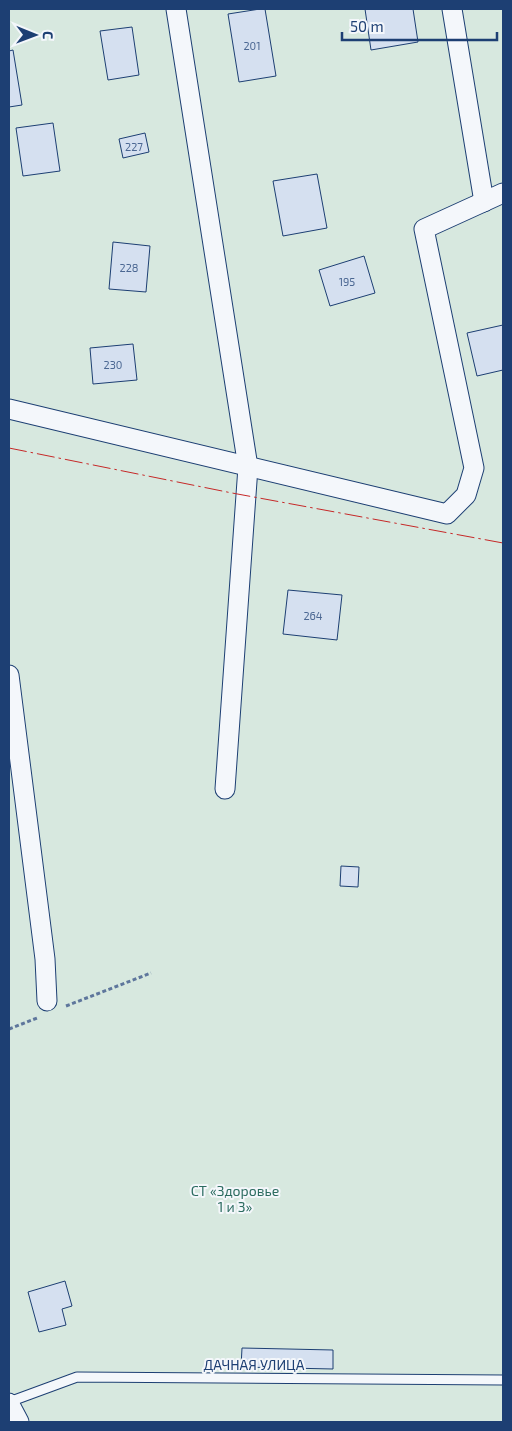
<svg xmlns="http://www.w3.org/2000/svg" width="512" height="1431" font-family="'Exo 2',sans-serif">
	<rect width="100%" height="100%" fill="#f4f7fb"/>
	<rect fill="#d7e8df" stroke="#687fa3" x="9" y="9" width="494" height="1413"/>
	<g fill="#d5e0f0" stroke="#1d3f73">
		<path d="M260 9H265L276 76 239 82 228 14Z"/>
		<path d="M365 9H413L418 42 371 50Z"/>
		<path d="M132 27 139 75 108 80 100 31Z"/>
		<path d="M13 50 22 105 9 107V51Z"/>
		<path d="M53 123 60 171 23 176 16 128Z"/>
		<path d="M145 133 149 152 123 158 119 139Z"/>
		<path d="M317 174 327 228 283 236 273 181Z"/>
		<path d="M113 242 150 246 146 292 109 289Z"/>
		<path d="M364 256 375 293 330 306 319 270Z"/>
		<path d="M503 325V370L477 376 467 333Z"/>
		<path d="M133 344 137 380 93 384 90 348Z"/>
		<path d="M288 590 342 595 337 640 283 634Z"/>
		<path d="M341 866 359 867 358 887 340 886Z"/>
		<path d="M65 1281 72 1306 62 1309 66 1325 39 1332 28 1292Z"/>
		<path d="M242 1348 333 1350V1369L241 1367Z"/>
	</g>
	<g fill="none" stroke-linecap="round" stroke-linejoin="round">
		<g stroke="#1d3f73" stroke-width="11">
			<path id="service" d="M9 1402 77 1377 503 1380"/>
		</g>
		<g stroke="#1d3f73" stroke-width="21">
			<g id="minor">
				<path d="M176 9 248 467 225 789"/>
				<path d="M452 9 484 202"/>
				<path d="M9 409 447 514 466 495 474 468 424 229 503 193"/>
				<path d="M9 675 45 959 47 1001"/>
				<path d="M9 1403 19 1422"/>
			</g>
		</g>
		<g stroke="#5e769c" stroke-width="3" stroke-dasharray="4 2.5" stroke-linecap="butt">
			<path d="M66 1006 151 973"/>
			<path d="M9 1029 37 1018"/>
		</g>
		<use href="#service" stroke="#f4f7fb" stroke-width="9"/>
		<use href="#minor" stroke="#f4f7fb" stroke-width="19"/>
		<path stroke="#c62828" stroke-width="1" stroke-dasharray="18 4 2.5 4" stroke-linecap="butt" d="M9 448 232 493 503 543"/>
	</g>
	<g text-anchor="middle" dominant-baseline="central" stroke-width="4" stroke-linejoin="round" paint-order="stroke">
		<g font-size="11" fill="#4b6792">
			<text x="252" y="45">201</text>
			<text x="134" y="146">227</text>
			<text x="129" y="267">228</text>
			<text x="347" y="281">195</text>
			<text x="113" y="364">230</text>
			<text x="313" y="615">264</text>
		</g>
		<g font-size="14" fill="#2c6c60" stroke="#f4f7fb">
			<text x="235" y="1190">СТ «Здоровье<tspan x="235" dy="16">1 и 3»</tspan></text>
		</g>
		<g font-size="14" fill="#1d3f73" stroke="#f4f7fb">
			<text x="254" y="1364">ДАЧНАЯ УЛИЦА</text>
		</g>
	</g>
	<rect width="512" height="1431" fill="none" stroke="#1d3f73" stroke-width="20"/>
	<g transform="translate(35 35) rotate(91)" stroke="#f4f7fb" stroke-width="4" paint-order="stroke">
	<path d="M0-4L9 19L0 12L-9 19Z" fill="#1d3f73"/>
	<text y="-8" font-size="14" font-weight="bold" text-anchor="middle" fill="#1d3f73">С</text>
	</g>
	<path d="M342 32v8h155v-8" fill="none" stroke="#1d3f73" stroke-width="2.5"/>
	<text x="350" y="32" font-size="15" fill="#1d3f73" stroke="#f4f7fb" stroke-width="4" paint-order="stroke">50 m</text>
</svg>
